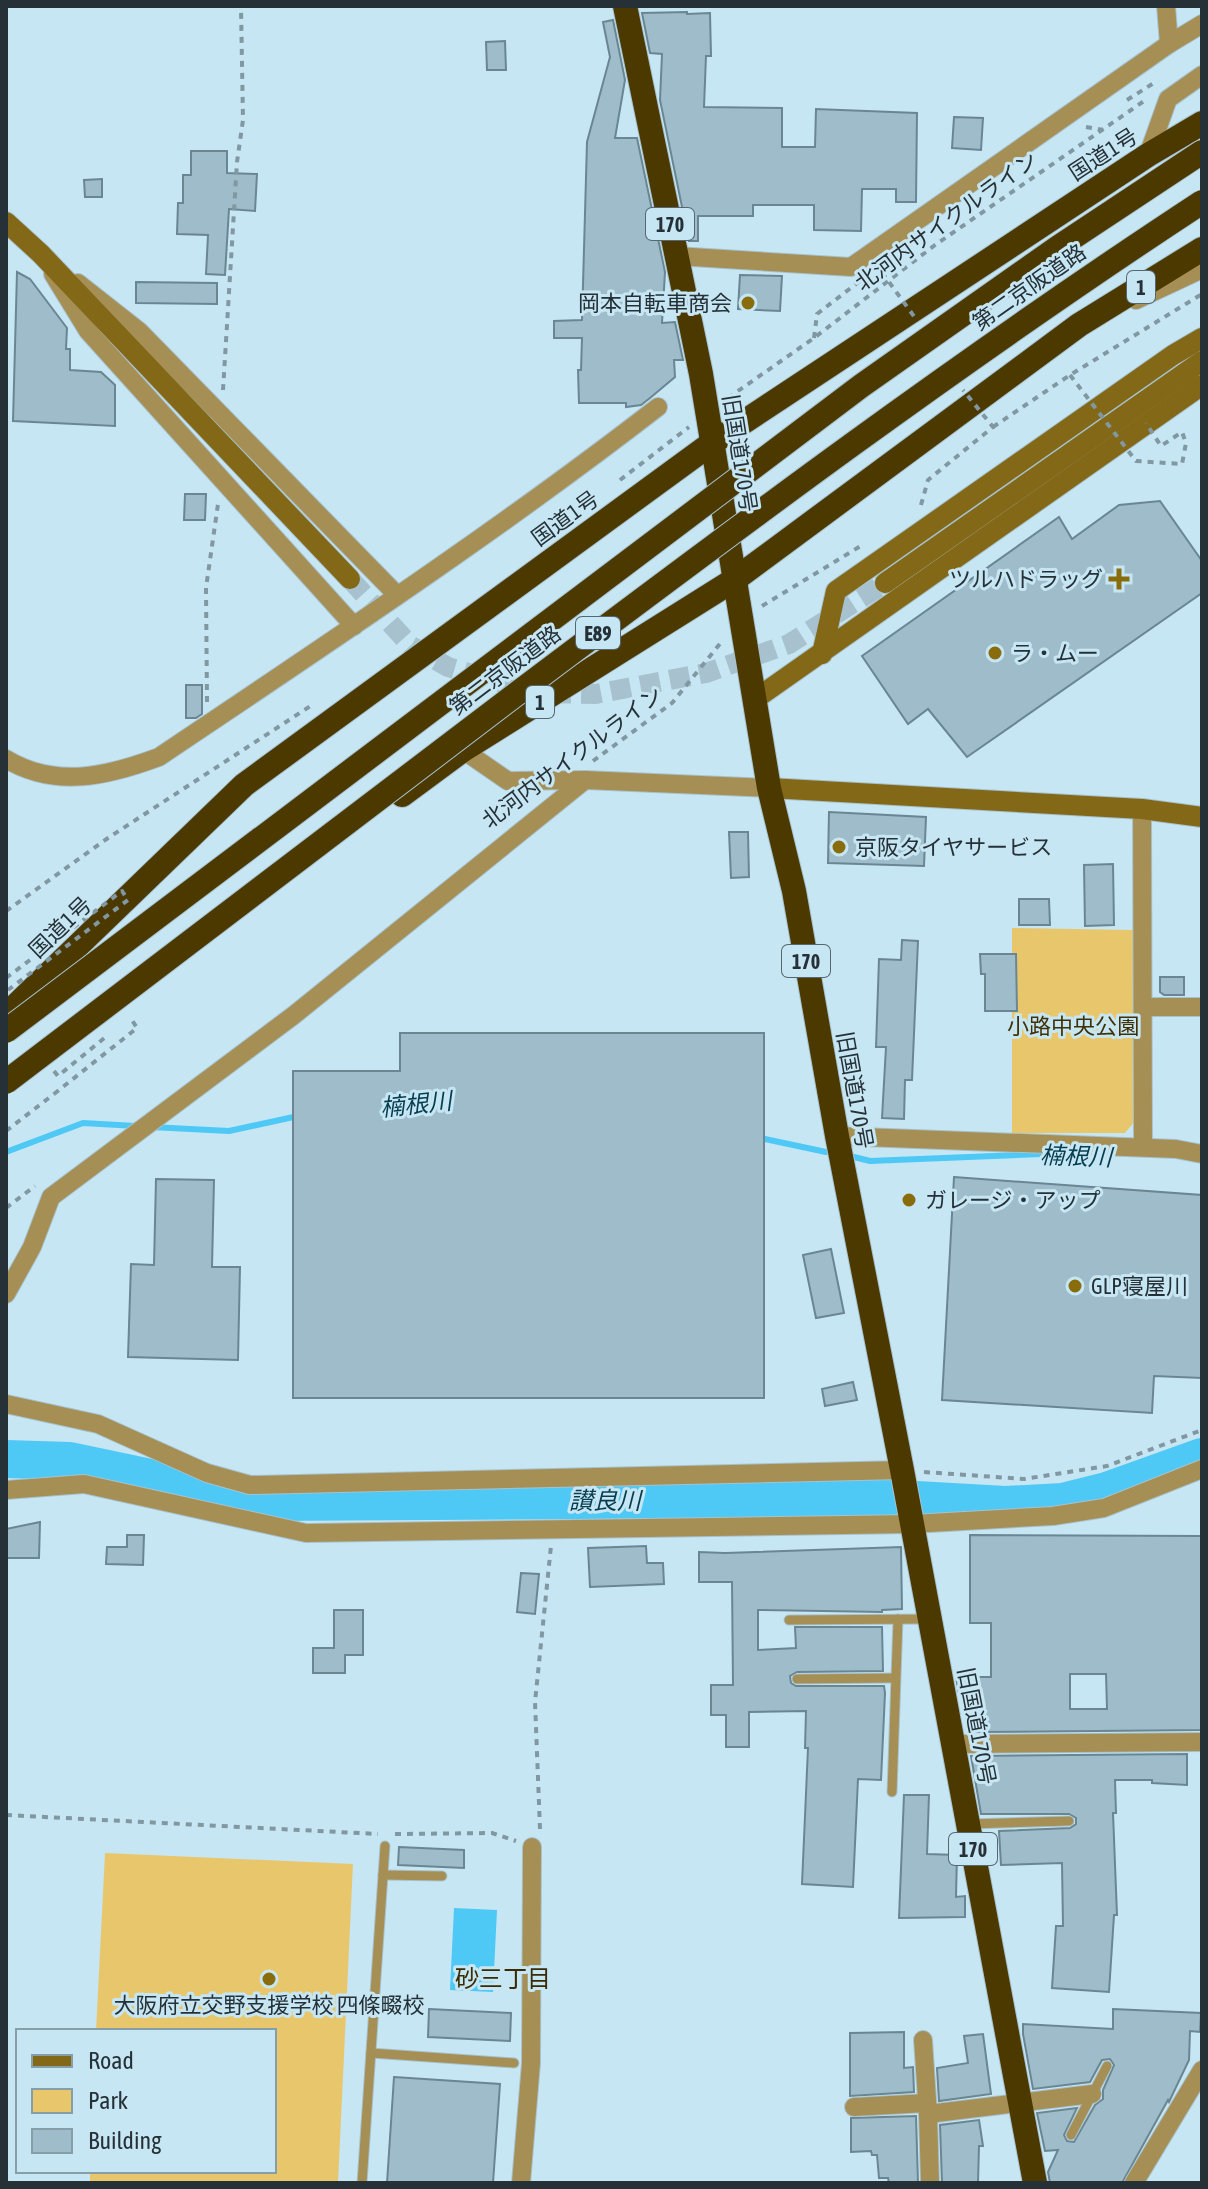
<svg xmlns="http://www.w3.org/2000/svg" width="1208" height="2189" font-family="'Asap Condensed','Noto Sans JP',sans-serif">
	<rect width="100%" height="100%" fill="#c7e6f4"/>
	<g fill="#e8c76c">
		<path d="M1012 928 1133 930 1135 1121 1125 1133H1012Z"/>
		<path d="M105 1853 353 1864 338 2183H90V2171H274V2031H96Z"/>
	</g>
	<path fill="#4ec8f5" d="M454 1908 497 1910 493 1992 450 1990Z"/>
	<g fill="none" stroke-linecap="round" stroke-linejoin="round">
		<g stroke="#4ec8f5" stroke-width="6">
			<path d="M151 1127 229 1131 298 1116"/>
			<path d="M760 1138 826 1152"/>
			<path d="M6 1152 83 1123 136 1126"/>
			<path d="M854 1157 870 1161 1041 1154 1111 1155"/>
		</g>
		<path stroke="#4ec8f5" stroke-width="38" d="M6 1459 70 1461 146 1477 226 1499 269 1502 881 1498 1005 1505 1063 1502 1107 1491 1202 1457"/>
	</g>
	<g fill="#9ebcc9" stroke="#6a8693" stroke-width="2" fill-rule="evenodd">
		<path d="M687 12V14L710 13 711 56H706L704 107 782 108V147H815L816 109 917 113 916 202H896V189H862L861 231 814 230V205H753V216H698V241H689L660 100 662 54 650 53 642 13Z"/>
		<path d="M613 20 625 80 615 138H637L665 272 662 323 675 322 683 360H674L675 377 650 398 641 405 626 407V403H579L578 370H581L582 338H554V321L582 320 587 142 610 57 603 22Z"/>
		<path d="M505 41 506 70H487L486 42Z"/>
		<path d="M954 117 983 118 981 150 952 148Z"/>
		<path d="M191 151H227V173L257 174 255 211 229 209 225 275 206 274 208 235 177 234 178 203H183V175H191Z"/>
		<path d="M102 179V197H85L84 180Z"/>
		<path d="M17 272 30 279 67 328 66 349H70V370L101 372 115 385V426L13 421Z"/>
		<path d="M740 275 782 276 780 311 738 309Z"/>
		<path d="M136 282 217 283V304L136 303Z"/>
		<path d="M185 494H206L205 520H184Z"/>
		<path d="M1160 501 1202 561V593L967 757 928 709 908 724 862 656 1059 517 1072 539 1119 505Z"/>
		<path d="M186 685H202V714L196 718H186Z"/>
		<path d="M829 812 926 817 924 866 828 863Z"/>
		<path d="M729 832H748L749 877 731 878Z"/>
		<path d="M1113 864 1114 925 1085 926 1084 865Z"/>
		<path d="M1019 899H1049L1050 925H1019Z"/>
		<path d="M902 940 918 941 912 1080H905L904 1119 882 1118 886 1047H876L879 959 901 960Z"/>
		<path d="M980 954H1016L1017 1011H985V974H981Z"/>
		<path d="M1160 977H1184V995H1164L1160 992Z"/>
		<path d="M400 1033H764V1398H293V1071H400Z"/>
		<path d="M954 1177 1202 1195V1378L1154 1376 1152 1413 942 1400Z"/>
		<path d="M156 1179 214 1180 212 1267H240L238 1360 128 1357 131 1264 154 1265Z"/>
		<path d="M831 1249 844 1313 816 1318 803 1255Z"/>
		<path d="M853 1382 857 1400 825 1406 822 1389Z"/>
		<path d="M40 1522 39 1558H6V1529Z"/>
		<path d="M127 1535H144L143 1565 106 1564 107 1547H127Z"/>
		<path d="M970 1535 1202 1536V1730L976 1732V1694H959L956 1677H991V1623H970ZM1070 1674H1106L1107 1709H1070Z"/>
		<path d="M646 1546 647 1563H663L664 1584 590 1587 588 1548Z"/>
		<path d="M901 1547 902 1609 882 1610V1612L758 1610V1650L796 1648 795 1627H882L883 1671 797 1672 790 1676 791 1683 796 1686H884L885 1693 881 1780 858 1779 853 1887 802 1884 808 1748H805L806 1711 749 1712V1747H726V1715H711V1685H733L732 1582H699V1552L725 1553Z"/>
		<path d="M521 1573 539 1574 535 1614 517 1612Z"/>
		<path d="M334 1610H363V1655H345V1673H313V1648H334Z"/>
		<path d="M1187 1754V1785L1152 1783V1780H1115L1116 1813H1113L1117 1915H1114L1109 1992 1052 1988 1056 1926H1063L1062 1863 1001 1865 999 1831 1070 1828 1076 1824V1818L1069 1814H981L971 1756Z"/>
		<path d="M904 1795H929L927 1854 957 1855 956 1897 965 1896V1917L899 1918Z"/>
		<path d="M399 1847 464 1850V1868L398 1865Z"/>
		<path d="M429 2009 511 2013 510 2041 428 2037Z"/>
		<path d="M1113 2009 1201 2013 1200 2032 1190 2031 1189 2060 1169 2102 1168 2100 1122 2183H1050L1048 2172 1058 2150 1045 2151 1037 2113 1077 2108 1064 2135 1067 2141 1074 2142 1095 2105 1103 2099V2090L1114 2065 1110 2059 1102 2060 1090 2082 1033 2089 1023 2034V2024L1113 2029Z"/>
		<path d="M904 2032V2068L913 2067 914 2092 850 2096V2033Z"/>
		<path d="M983 2034 991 2094 939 2101 937 2068 968 2063 964 2036Z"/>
		<path d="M394 2077 500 2084 493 2183H387Z"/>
		<path d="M916 2116 918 2183H889L888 2178H879L877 2155H872L871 2151 851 2152V2118Z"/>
		<path d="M979 2120 983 2146H979L978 2183H942L940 2125Z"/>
	</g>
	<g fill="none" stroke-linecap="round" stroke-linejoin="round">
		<path stroke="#a7c2ce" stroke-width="20" stroke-dasharray="20 10" stroke-linecap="butt" d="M350 579 411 646 448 667 537 693 596 694 706 673 789 644 885 583"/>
		<g stroke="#a7c2ce" stroke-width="11">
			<g id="lane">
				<path d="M789 1620 929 1619"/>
				<path d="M797 1679 895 1678"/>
				<path d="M892 1792 898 1619"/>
				<path d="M969 1824 1069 1821"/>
				<path d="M383 1875 442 1876"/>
				<path d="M371 2053 514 2063"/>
				<path d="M1071 2135 1107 2066"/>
				<path d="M362 2183 385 1846"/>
			</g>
		</g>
		<g stroke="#a7c2ce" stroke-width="20">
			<g id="street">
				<path d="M1166 6 1169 44"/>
				<path d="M1148 155 1168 99 1202 75"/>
				<path d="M676 256 851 267 1169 44 1202 24"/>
				<path d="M53 274 88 331 354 626"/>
				<path d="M78 283 139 331 397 595"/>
				<path d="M1136 300 1202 269"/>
				<path d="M463 750 508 781 585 780 769 788"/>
				<path d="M6 759C56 789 108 776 159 757 327 644 498 531 658 407"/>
				<path d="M1142 809 1143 1147"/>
				<path d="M1143 1007H1202"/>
				<path d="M837 1136 1176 1149 1202 1154"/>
				<path d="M6 1294 32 1247 51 1197 294 1015 585 780"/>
				<path d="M6 1404 98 1424 207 1473 250 1485 902 1470"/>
				<path d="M6 1490 84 1484 306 1533 912 1524 1053 1516 1104 1508 1202 1469"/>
				<path d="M954 1744 1202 1742"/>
				<path d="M923 2040 928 2114 1092 2094"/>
				<path d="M854 2107 927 2103"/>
				<path d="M928 2114 930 2183"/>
				<path d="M521 2183 531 2063 532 1847"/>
				<path d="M1134 2183 1202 2070"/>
			</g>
		</g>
		<g stroke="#a7c2ce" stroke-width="22">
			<g id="secondary">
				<path d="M6 222 41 254 350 579"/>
				<path d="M885 583 1202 361"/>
				<path d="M822 654 836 591 1173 355 1202 338"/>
				<path d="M754 700 1202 385"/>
				<path d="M769 788 1142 809 1202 817"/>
			</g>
		</g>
		<g stroke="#a7c2ce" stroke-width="26">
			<g id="highway">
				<path d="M625 6 701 374 769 788 794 891 837 1136 902 1470 1035 2183"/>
				<path d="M402 795 463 750 734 580 1079 325 1202 249"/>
				<path d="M6 1015 244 785 712 443 1148 155 1202 123"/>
			</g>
		</g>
		<g stroke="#8197a2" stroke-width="4" stroke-dasharray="6 6" stroke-linecap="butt">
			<path d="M1127 100 1157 81"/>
			<path d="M1086 127 1103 130"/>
			<path d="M223 390 237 162 243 120 241 6"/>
			<path d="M728 398 814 338 935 245 1147 99"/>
			<path d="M993 427 1070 375 1202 294"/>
			<path d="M620 480 689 427"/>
			<path d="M762 606 864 544"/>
			<path d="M207 702 206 588 218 504"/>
			<path d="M593 761 672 703 723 640"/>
			<path d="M6 911 108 838 312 705"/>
			<path d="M6 1131 54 1094"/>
			<path d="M6 1208 35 1186"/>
			<path d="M924 1472 1024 1479 1107 1466 1202 1430"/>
			<path d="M6 1815 378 1834"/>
			<path d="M540 1829 535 1702 551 1546"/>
			<path d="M395 1834 492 1833 516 1841"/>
		</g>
		<use href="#lane" stroke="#a68f54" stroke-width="9"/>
		<use href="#street" stroke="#a68f54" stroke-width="18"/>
		<use href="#secondary" stroke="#836917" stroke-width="20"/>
		<use href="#highway" stroke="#4b3900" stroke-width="24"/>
		<g stroke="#a7c2ce" stroke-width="26" stroke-linecap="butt">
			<g id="highway-bridge">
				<path d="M6 1031 861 386 1057 248 1202 152"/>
				<path d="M6 1082C174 953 343 826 511 698 738 527 964 358 1202 202"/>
			</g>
		</g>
		<g stroke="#8197a2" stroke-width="4" stroke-dasharray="6 6" stroke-linecap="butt">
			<path d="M814 338 817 314 878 267 916 319"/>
			<path d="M1070 375 1136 461 1182 464 1186 443 1182 432 1161 446 1146 423"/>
			<path d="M921 505 928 480 993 427 963 390"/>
			<path d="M6 978 122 891 128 900 8 990"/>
			<path d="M54 1071 58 1076 108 1035"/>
			<path d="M54 1094 137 1028 130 1017"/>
		</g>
		<use href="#highway-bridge" stroke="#4b3900" stroke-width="24"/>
	</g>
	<g fill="#896c0c" stroke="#c7e6f4" stroke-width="3">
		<circle cx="748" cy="303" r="8"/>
		<path d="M1115 567h8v8h8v8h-8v8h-8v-8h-8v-8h8z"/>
		<circle cx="995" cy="653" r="8"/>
		<circle cx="839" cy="847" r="8"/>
		<circle cx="909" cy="1200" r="8"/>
		<circle cx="1075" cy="1286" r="8"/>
		<circle cx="269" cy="1979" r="8"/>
	</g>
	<g text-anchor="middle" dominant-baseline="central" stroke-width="6" stroke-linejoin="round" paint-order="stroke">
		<g fill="#c7e6f4" stroke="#56676f" stroke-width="2">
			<rect x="646" y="208" width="48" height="32" rx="6"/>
			<rect x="1127" y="271" width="28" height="32" rx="6"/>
			<rect x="576" y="617" width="44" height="32" rx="6"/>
			<rect x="526" y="686" width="28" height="32" rx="6"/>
			<rect x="782" y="945" width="48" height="32" rx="6"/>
			<rect x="949" y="1833" width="48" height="32" rx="6"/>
		</g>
		<g font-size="20" font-weight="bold" fill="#253136">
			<text x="670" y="224">170</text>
			<text x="1141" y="287">1</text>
			<text x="598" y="633">E89</text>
			<text x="540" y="702">1</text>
			<text x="806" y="961">170</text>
			<text x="973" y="1849">170</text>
		</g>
		<g font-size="22" fill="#253136" stroke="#c7e6f4">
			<text transform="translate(1103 154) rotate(-33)">国道1号</text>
			<text transform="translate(946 221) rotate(-36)">北河内サイクルライン</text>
			<text transform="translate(1029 287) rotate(-35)">第二京阪道路</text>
			<text transform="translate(740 453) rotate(81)">旧国道170号</text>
			<text transform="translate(565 518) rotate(-36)">国道1号</text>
			<text transform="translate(505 670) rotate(-37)">第二京阪道路</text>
			<text transform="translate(572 757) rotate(-37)">北河内サイクルライン</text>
			<text transform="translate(60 927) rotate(-44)">国道1号</text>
			<text transform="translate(855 1090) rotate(80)">旧国道170号</text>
			<text transform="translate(977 1726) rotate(79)">旧国道170号</text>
		</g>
		<g font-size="22" fill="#253136" stroke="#c7e6f4" text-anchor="start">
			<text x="732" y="303" text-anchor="end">岡本自転車商会</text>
			<text x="1103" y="579" text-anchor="end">ツルハドラッグ</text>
			<text x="1011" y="653">ラ・ムー</text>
			<text x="855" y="847">京阪タイヤサービス</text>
			<text x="925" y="1200">ガレージ・アップ</text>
			<text x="1091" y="1286">GLP寝屋川</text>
			<text x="269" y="2005" text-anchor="middle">大阪府立交野支援学校 四條畷校</text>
		</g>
		<g font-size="22" fill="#403105" stroke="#c7e6f4">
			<text x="1073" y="1026">小路中央公園</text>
		</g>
		<g font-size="24" font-style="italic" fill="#063e50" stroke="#c7e6f4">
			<text transform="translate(416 1104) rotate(-6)">楠根川</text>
			<text transform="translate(1076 1156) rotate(2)">楠根川</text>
			<text x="605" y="1500">讃良川</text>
		</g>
		<g font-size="24" fill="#3a2c02" stroke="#c7e6f4">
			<text x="503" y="1978">砂三丁目</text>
		</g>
	</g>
	<rect width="1208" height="2189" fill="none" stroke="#253136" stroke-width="16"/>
	<rect x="16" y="2029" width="260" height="144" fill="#c7e6f4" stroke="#869ea8" stroke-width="2"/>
	<rect x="32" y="2055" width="40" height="12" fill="#836917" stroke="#869ea8" stroke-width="2"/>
	<text x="88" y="2069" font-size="24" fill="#253136">Road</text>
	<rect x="32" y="2089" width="40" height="24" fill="#e8c76c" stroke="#869ea8" stroke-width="2"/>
	<text x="88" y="2109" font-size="24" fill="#253136">Park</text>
	<rect x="32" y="2129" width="40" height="24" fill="#9ebcc9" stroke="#869ea8" stroke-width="2"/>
	<text x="88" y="2149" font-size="24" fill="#253136">Building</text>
</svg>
